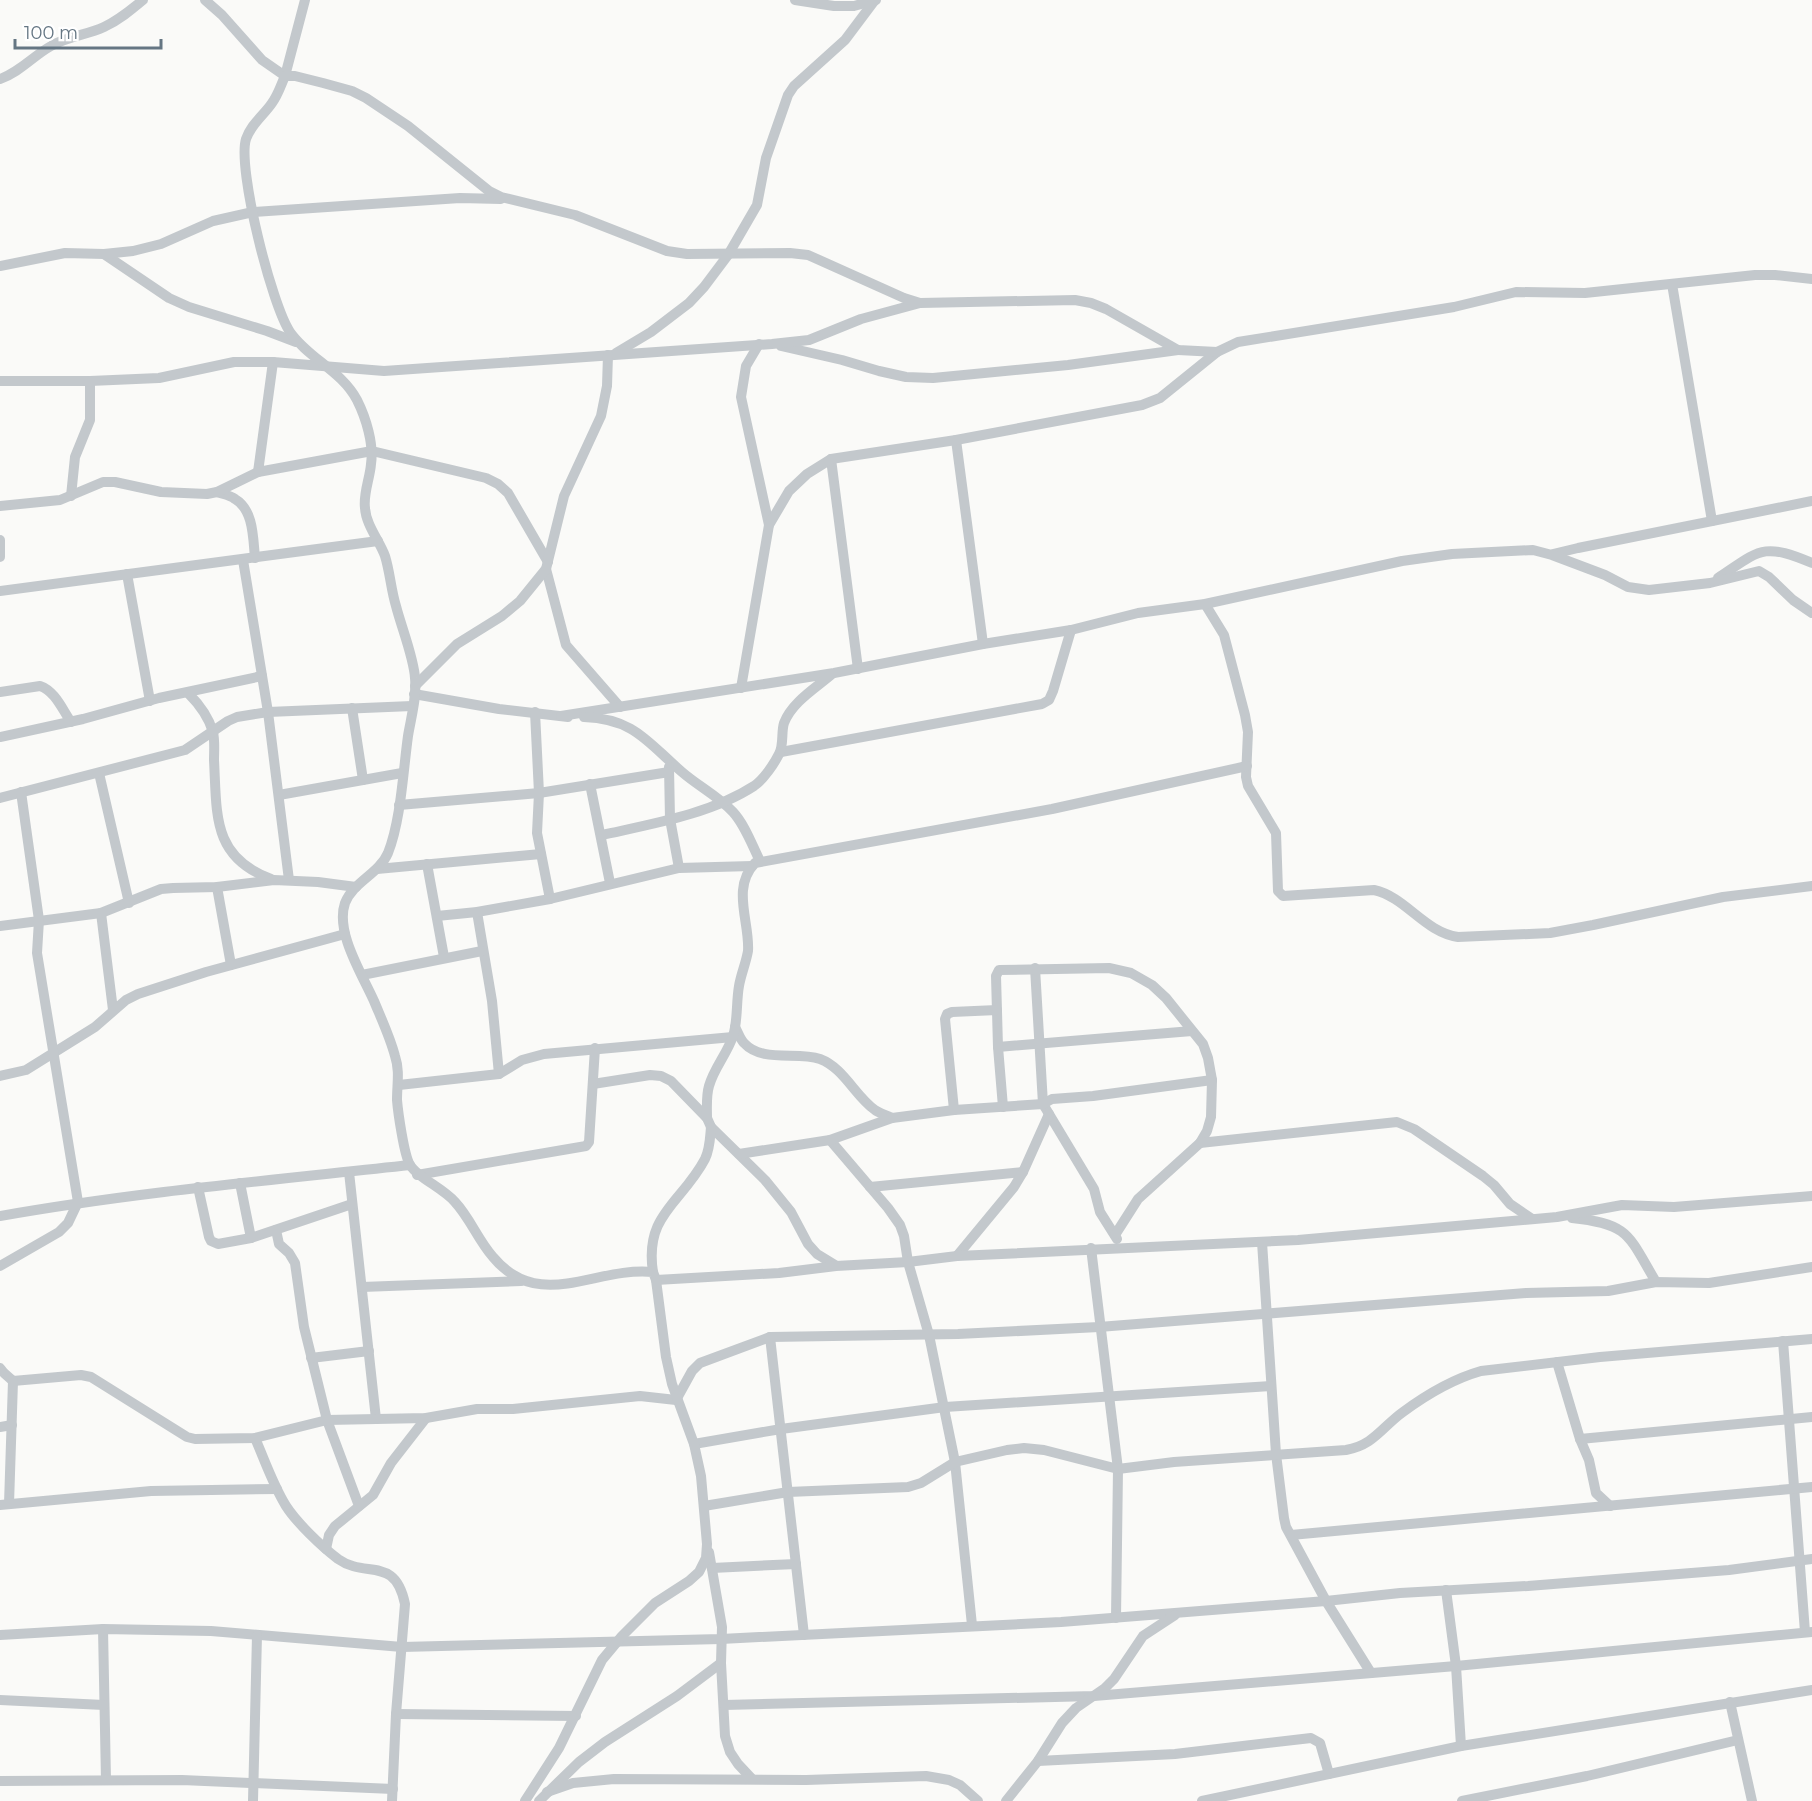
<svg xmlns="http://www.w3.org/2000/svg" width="1812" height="1801" font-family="Montserrat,sans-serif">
	<rect width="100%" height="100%" fill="#fafaf8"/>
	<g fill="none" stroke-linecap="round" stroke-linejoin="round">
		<g stroke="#c3c8cc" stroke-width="10">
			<path d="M205 0 222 15 262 60 285 76 305 0"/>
			<path d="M795 0 834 6H854L876 0"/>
			<path d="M0 79C20 72 33 56 51 46 68 36 87 35 104 27 119 20 131 10 143 0"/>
			<path d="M104 254 169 298 189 307 267 331 296 342"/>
			<path d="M0 266 65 253 104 254 133 251 161 244 213 221 253 212 460 198 501 199"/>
			<path d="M1672 284 1712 521"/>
			<path d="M759 344 746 366 741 397 769 525"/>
			<path d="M781 346 842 360 879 371 906 377 933 378 1068 365 1178 350"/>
			<path d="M616 353 651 332 689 303 704 287 728 255 757 205 766 158 788 95 794 86 845 40 875 0"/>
			<path d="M273 362 258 472 372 451 486 478 498 484 508 493 548 562"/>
			<path d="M0 381H90L159 378 234 362H273L384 371 772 344 809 340 861 319 920 303"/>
			<path d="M956 440 983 644"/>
			<path d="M831 459 858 669"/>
			<path d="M217 492C222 494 230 495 235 499 254 510 253 539 255 558"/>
			<path d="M71 496 75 457 90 420V381"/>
			<path d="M0 506 60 500 103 482H115L161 492 207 494 217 492 258 472"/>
			<path d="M0 540V557"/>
			<path d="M1553 554 1578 548 1812 501"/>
			<path d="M243 560 268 712 289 880"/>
			<path d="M546 569 566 645 620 707"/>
			<path d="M127 574 150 701"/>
			<path d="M1718 578C1760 550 1762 542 1812 563"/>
			<path d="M0 591 378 541"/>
			<path d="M1205 604 1224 635 1245 715 1248 732 1246 777 1248 786 1276 833 1278 891 1283 896 1374 890C1406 897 1424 932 1458 937L1550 933 1593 925 1723 897 1812 886"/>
			<path d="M415 686 457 644 502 616 520 601 546 569 564 496 601 416 607 386 608 355"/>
			<path d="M741 688 769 525 789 491 807 474 831 459 956 440 1142 405 1160 398 1217 352"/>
			<path d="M0 692 40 686C55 691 62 709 71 722"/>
			<path d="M188 693C199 704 209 718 213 732 215 741 214 751 214 760 217 815 212 857 271 879"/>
			<path d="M414 694 499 709 568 717"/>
			<path d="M352 708 363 780"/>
			<path d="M535 712 539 793 537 833 550 899"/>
			<path d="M561 716 834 673 983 644 1071 630 1138 613 1205 604 1402 561 1452 554 1533 550 1552 555 1605 575 1628 587 1649 590 1710 583 1759 571 1769 577 1793 600 1812 613"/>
			<path d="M584 717C635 719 647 742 682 772 698 786 718 796 733 812 745 825 752 845 760 861"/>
			<path d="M0 737 83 719 159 698 262 676"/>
			<path d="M781 752 1042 704 1049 700 1053 691 1071 630"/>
			<path d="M669 767 670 819 679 868"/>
			<path d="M99 773 129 903"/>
			<path d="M590 784 610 883"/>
			<path d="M279 795 402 773"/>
			<path d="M0 798 185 750 228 721 237 717 268 712 412 706"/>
			<path d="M399 805 539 793 669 772"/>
			<path d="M602 835C651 824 711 814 754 786 764 779 774 764 779 754 784 745 781 732 784 723 792 702 816 688 832 674"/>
			<path d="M427 864 444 957"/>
			<path d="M377 869 541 854"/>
			<path d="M217 887 231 965"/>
			<path d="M477 912 492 1001 499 1074"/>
			<path d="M101 913 113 1010"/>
			<path d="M437 916 477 912 550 899 679 868 752 866"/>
			<path d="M0 926 101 913 161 889 173 888 217 887 274 880 318 882 356 887"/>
			<path d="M1035 968 1043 1104 1094 1189 1100 1212 1117 1239"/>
			<path d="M362 975 482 951"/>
			<path d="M735 1027C738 1032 740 1039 744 1043 762 1063 797 1051 820 1059 844 1068 855 1096 875 1110 879 1113 886 1115 892 1118"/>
			<path d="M998 1047 1192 1031"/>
			<path d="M0 1076 26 1070 95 1027 126 1000 138 994 206 972 345 934"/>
			<path d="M593 1084 650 1075 661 1076 671 1081 707 1118 711 1127 765 1180 791 1212 808 1244 817 1254 835 1265"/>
			<path d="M399 1085 499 1074 522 1060 544 1054 733 1037"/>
			<path d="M1003 1107 998 1047 996 976 999 970 1109 968 1131 973 1152 985 1166 998 1203 1044 1208 1058 1212 1080 1211 1117 1207 1131 1200 1143 1138 1199 1115 1235"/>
			<path d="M954 1110 945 1019 947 1014 952 1012 997 1010"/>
			<path d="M707 1118C707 1107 706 1096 709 1086 714 1068 727 1054 733 1036 738 1021 736 1003 739 986 741 974 746 963 748 951 750 922 731 888 755 863L1052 809 1247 766"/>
			<path d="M830 1140 888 1208 900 1225 904 1236 908 1262 929 1335 955 1462 972 1625"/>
			<path d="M1200 1143 1397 1122 1414 1129 1483 1176 1494 1185 1510 1204 1532 1219"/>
			<path d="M739 1154 830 1140 892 1118 954 1110 1043 1104 1052 1099 1093 1096 1212 1080"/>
			<path d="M349 1172 376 1419"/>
			<path d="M417 1175 586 1146 589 1142 595 1048"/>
			<path d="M240 1183 251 1238"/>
			<path d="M198 1187 209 1237 211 1241 218 1244 251 1238 352 1204"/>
			<path d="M870 1187 1023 1172"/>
			<path d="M0 1216C136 1192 273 1180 410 1165"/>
			<path d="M1572 1218C1630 1224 1628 1235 1656 1282"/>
			<path d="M276 1230 279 1244 289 1253 295 1263 304 1327 327 1420 359 1506"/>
			<path d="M1262 1242 1276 1454 1284 1518 1286 1527 1326 1601 1371 1673"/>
			<path d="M1091 1248 1118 1469 1116 1618"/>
			<path d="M957 1256 1014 1187 1023 1172 1049 1114"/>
			<path d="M0 1266 59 1232 68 1223 78 1202 37 953 39 920 21 792"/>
			<path d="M653 1272C644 1214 682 1203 705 1159 710 1149 710 1138 711 1127"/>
			<path d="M656 1280 779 1273 836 1266 908 1262 957 1256 1298 1240 1557 1217 1622 1205 1674 1207 1812 1196"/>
			<path d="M362 1287 521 1281"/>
			<path d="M770 1337 804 1635"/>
			<path d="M1783 1341 1805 1632"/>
			<path d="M311 1358 369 1351"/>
			<path d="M1557 1362 1580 1439 1589 1460 1596 1493 1610 1506"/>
			<path d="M0 1368 4 1373 13 1381 81 1375 91 1377 187 1437 195 1439 255 1438 327 1420 426 1418 477 1409H513L640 1396 676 1400 692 1371 700 1363 770 1337 958 1334 1099 1327 1526 1293 1608 1291 1656 1282 1709 1283 1812 1267"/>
			<path d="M0 1427 12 1425"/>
			<path d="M255 1438C265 1461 273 1485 286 1506 297 1523 321 1546 338 1559 366 1579 395 1555 405 1604L396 1714 392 1801"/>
			<path d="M1580 1439 1812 1417"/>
			<path d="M694 1444 781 1429 945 1407 1271 1386"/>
			<path d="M9 1504 13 1381"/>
			<path d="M0 1505 151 1491 277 1489"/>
			<path d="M704 1506 788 1492 908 1487 921 1483 955 1462 1007 1450 1024 1448 1044 1450 1118 1469 1174 1462 1346 1450C1374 1445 1382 1427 1403 1412 1426 1395 1453 1379 1481 1371L1600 1357 1812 1339"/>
			<path d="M1291 1535 1812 1487"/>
			<path d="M326 1549 329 1535 335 1526 373 1495 391 1463 426 1418"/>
			<path d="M709 1552 722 1627 721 1663 725 1736 730 1752 738 1764 752 1779"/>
			<path d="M712 1568 796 1564"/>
			<path d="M1446 1590 1456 1666 1461 1746"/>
			<path d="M103 1629 106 1780"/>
			<path d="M0 1635 103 1629 211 1631 402 1647 721 1639 1061 1622 1326 1601 1400 1593 1528 1586 1729 1570 1812 1559"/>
			<path d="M0 1700 104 1705"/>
			<path d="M1730 1702 1752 1801"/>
			<path d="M724 1705 1094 1696 1456 1666 1812 1632"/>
			<path d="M396 1714 576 1716"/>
			<path d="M1038 1761 1175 1754 1311 1738 1320 1743 1329 1774"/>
			<path d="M0 1781 182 1780 393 1789"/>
			<path d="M547 1792 573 1783 614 1779 806 1780 926 1776 949 1780 960 1785 978 1801"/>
			<path d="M253 1801 257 1635"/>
			<path d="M525 1801 559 1748 602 1660 622 1636 655 1603 689 1581 699 1572 706 1558 707 1544 701 1476 694 1444 672 1384 666 1357 656 1280 653 1272C595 1266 540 1313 493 1257 478 1240 470 1218 455 1202 443 1188 418 1178 410 1165 404 1155 398 1112 397 1100 397 1084 400 1071 395 1056 390 1037 381 1018 374 1001 362 974 335 932 345 903 353 882 379 874 388 853 401 820 403 772 408 736 411 718 417 697 415 678 414 658 401 626 396 606 391 590 390 572 385 556 379 540 366 525 365 508 363 494 370 478 371 464 374 444 366 418 357 400 342 371 308 358 290 332 272 306 237 168 246 139 251 124 264 115 272 103 278 95 281 85 285 76H295L323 83 352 91 366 98 408 126 489 191 501 197 575 215 667 251 687 254 790 253 808 255 904 298 920 303 1075 300 1091 303 1106 309 1178 350 1217 352 1238 342 1454 307 1516 292 1585 293 1755 275H1775L1812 279"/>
			<path d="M539 1801 579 1762 605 1742 677 1696 721 1663"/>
			<path d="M1006 1801 1038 1761 1062 1723 1076 1708 1105 1688 1114 1679 1143 1636 1175 1615"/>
			<path d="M1202 1801 1461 1746 1812 1690"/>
			<path d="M1462 1801 1587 1776 1738 1740"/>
		</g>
	</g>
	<path d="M15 39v9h146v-9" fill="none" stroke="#657683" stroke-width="3"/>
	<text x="24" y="39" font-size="18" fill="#657683" stroke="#ffffff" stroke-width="4.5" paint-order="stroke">100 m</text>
</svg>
